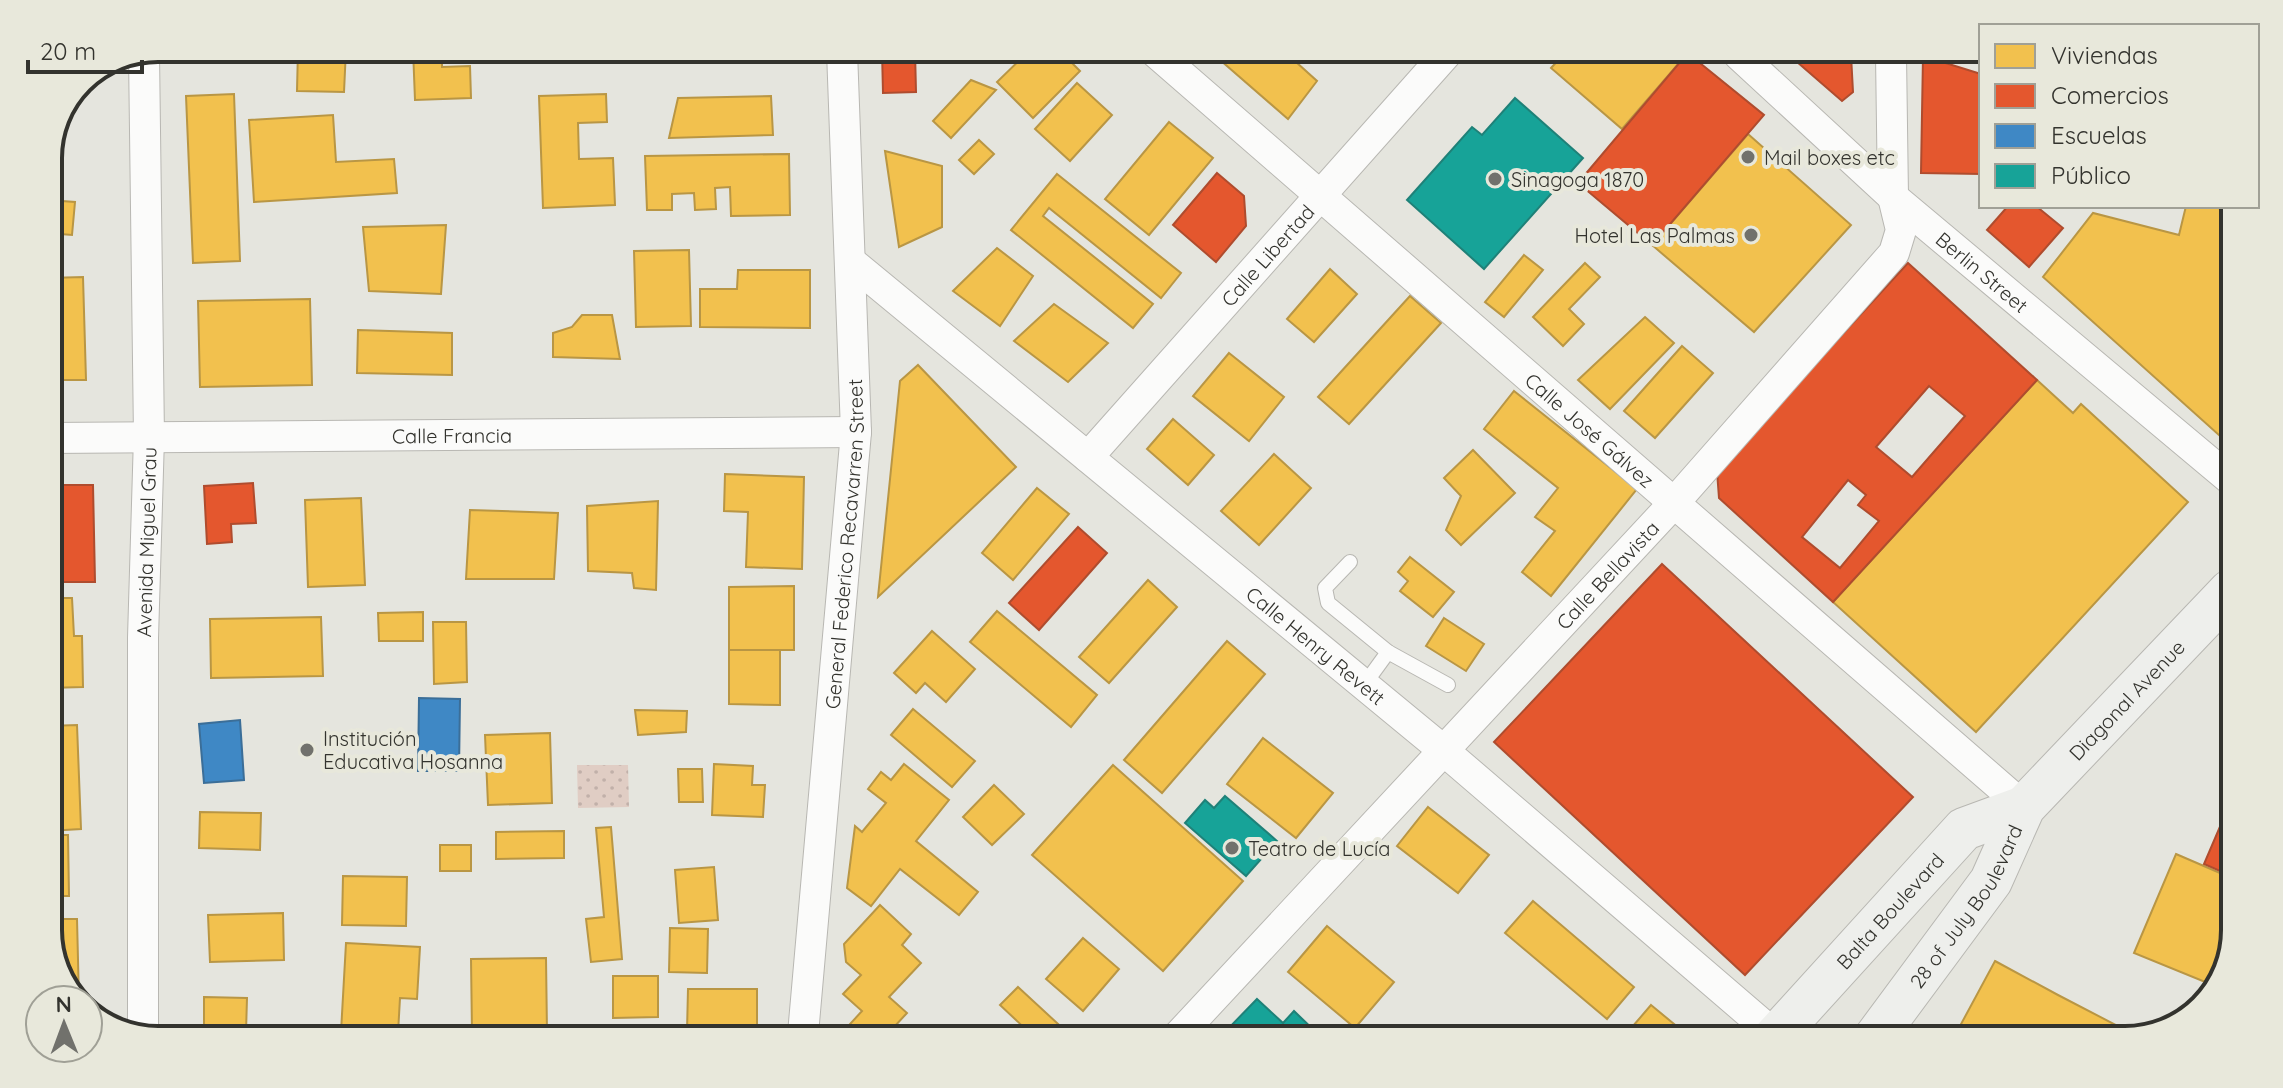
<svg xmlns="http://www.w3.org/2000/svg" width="2283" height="1088" font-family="Quicksand,sans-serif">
	<defs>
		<pattern id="grass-dots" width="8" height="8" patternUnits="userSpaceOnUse" patternTransform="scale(2)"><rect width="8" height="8" fill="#e0cdc4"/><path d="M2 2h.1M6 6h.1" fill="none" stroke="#c1b0a9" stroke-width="1.8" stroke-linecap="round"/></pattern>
	</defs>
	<rect width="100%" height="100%" fill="#e5e5de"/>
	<path fill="url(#grass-dots)" d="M577 765H628L629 807 578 808Z"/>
	<g fill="#f2c14e" stroke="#b99644" stroke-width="2">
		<path d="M298 49H346L344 92 297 91Z"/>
		<path d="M413 49H442V67L470 66 471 98 415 100Z"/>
		<path d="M1028 52H1038L1047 60 1055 52H1061L1080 71 1033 118 997 82Z"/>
		<path d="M1212 53H1286L1317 81 1288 119Z"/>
		<path d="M1564 54 1686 55 1622 129 1551 68Z"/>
		<path d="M971 80 996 90 951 138 933 121Z"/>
		<path d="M1077 83 1112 115 1070 161 1035 129Z"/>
		<path d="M234 94 240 261 193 263 186 96Z"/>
		<path d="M606 94 607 122 578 123 579 159 613 158 615 205 543 208 539 96Z"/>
		<path d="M771 96 773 135 669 138 678 98Z"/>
		<path d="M333 115 336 162 394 159 397 193 254 202 249 120Z"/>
		<path d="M1169 122 1213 158 1149 235 1105 199Z"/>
		<path d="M1748 134 1851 225 1754 332 1652 245Z"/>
		<path d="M979 140 994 154 974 174 959 160Z"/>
		<path d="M885 151 942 166V227L899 247Z"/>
		<path d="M789 154 790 215 731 216 730 187 715 188 716 209 695 210 694 193 672 194V210H647L645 156Z"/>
		<path d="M1057 174 1181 273 1161 298 1049 208 1043 216 1153 304 1133 328 1011 230Z"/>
		<path d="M48 200 75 202 72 235 48 233Z"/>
		<path d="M2186 206H2210L2234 212 2232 433 2220 436 2043 277 2093 213 2179 235Z"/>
		<path d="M446 225 441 294 369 291 363 227Z"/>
		<path d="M997 248 1033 276 1000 326 953 291Z"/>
		<path d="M689 250 691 326 636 327 634 251Z"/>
		<path d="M1524 255 1543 270 1504 317 1485 302Z"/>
		<path d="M1585 263 1600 277 1569 309 1584 324 1563 346 1533 317Z"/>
		<path d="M1330 269 1357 294 1314 342 1287 319Z"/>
		<path d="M738 270H810V328L700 327V289H737Z"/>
		<path d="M83 277 86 380H48V278Z"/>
		<path d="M1410 296 1441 323 1349 424 1318 397Z"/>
		<path d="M310 299 312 385 200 387 198 301Z"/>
		<path d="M1054 304 1108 343 1068 382 1014 341Z"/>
		<path d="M582 315H612L620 359 553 357V333L572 327Z"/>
		<path d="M1645 317 1674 343 1610 409 1578 380Z"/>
		<path d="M358 330 452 333V375L357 373Z"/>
		<path d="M1682 346 1713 373 1655 438 1624 411Z"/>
		<path d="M1229 353 1284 397 1249 441 1193 396Z"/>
		<path d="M918 365 1016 467 878 597 900 381Z"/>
		<path d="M2037 380 2073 413 2081 404 2188 502 1976 732 1833 602Z"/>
		<path d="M1514 391 1637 489 1551 596 1522 572 1555 531 1535 517 1558 488 1484 429Z"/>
		<path d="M1173 419 1214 455 1188 485 1147 449Z"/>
		<path d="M1473 450 1515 493 1461 545 1446 530 1461 496 1444 478Z"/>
		<path d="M1274 454 1311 488 1259 545 1221 511Z"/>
		<path d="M725 474 804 477 802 569 746 567 748 512 724 511Z"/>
		<path d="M1037 488 1069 514 1013 580 982 553Z"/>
		<path d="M361 498 365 585 308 587 305 500Z"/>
		<path d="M658 501 656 590 634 588 632 573 588 571 587 506Z"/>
		<path d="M470 510 558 513 554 579H466Z"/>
		<path d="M1410 557 1454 592 1433 617 1400 591 1408 581 1398 572Z"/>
		<path d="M1148 580 1177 607 1109 683 1079 657Z"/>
		<path d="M794 586V650H729V587Z"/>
		<path d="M48 598H72L74 636H82L83 687 48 688Z"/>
		<path d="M997 611 1097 695 1071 727 970 642Z"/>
		<path d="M423 612V641H379L378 613Z"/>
		<path d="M321 617 323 676 211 678 210 619Z"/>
		<path d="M1444 618 1484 644 1466 671 1426 646Z"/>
		<path d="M433 622H466L467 682 434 684Z"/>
		<path d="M932 631 975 669 946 702 925 683 916 693 894 673Z"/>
		<path d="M1227 641 1265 674 1162 793 1124 760Z"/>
		<path d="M729 650H780V705L729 704Z"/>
		<path d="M913 709 975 761 952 787 891 735Z"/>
		<path d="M635 710 687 711 686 732 638 735Z"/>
		<path d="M77 725 81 829 48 831V726Z"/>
		<path d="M550 733 552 803 488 805 485 735Z"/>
		<path d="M1263 738 1333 793 1296 838 1227 784Z"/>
		<path d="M714 764 753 766 752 785H765L763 817 712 815Z"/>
		<path d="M904 764 949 800 916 841 978 892 959 915 900 869 871 906 847 888 855 826 862 832 886 803 868 789 881 772 891 780Z"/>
		<path d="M1113 765 1243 881 1163 971 1032 855Z"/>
		<path d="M678 769H702L703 802H679Z"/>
		<path d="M994 785 1024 814 992 845 963 817Z"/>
		<path d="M1428 807 1489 855 1458 893 1397 846Z"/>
		<path d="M200 812 261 813 260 850 199 848Z"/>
		<path d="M611 827 622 959 591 962 586 919 604 917 596 828Z"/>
		<path d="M564 831V858L496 859V832Z"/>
		<path d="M48 835H68L69 896H48Z"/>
		<rect x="440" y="845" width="31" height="26"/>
		<path d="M2176 854 2227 876 2226 972 2215 986 2134 953Z"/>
		<path d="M714 867 718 920 679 923 675 870Z"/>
		<path d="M343 876 407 877 406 926 342 925Z"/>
		<path d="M1533 901 1634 987 1607 1019 1505 933Z"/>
		<path d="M880 905 911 934 902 945 921 963 889 997 907 1013 894 1027 902 1035H840L862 1011 843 994 861 975 846 962 844 944Z"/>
		<path d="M283 913 284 960 210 962 208 915Z"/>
		<path d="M48 919H77L79 1000 67 991 48 937Z"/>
		<path d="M1327 926 1394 982 1355 1028 1288 972Z"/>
		<path d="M670 928 708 929 707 973 669 972Z"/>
		<path d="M1083 938 1119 969 1083 1011 1046 979Z"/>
		<path d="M346 943 420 947 417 999 400 998 398 1033 341 1032Z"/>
		<path d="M546 958 547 1033H472L471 959Z"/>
		<path d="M1995 961 2058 995 2137 1036 2125 1040 1953 1039Z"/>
		<path d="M613 976H658V1017L613 1018Z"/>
		<path d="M1018 987 1070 1035H1032L1000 1005Z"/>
		<path d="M688 989H757V1032L687 1031Z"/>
		<path d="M204 997 247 998 246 1032H204Z"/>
		<path d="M1651 1005 1691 1038H1647L1633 1026Z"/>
	</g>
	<g fill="#e4572e" stroke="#af4c2e" stroke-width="2" fill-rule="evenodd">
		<path d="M882 51H915L916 92 883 93Z"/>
		<path d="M1686 55H1690L1764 115 1652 245 1578 183Z"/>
		<path d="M1789 55H1851L1853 92 1842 101Z"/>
		<path d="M1923 56 1981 74V174L1921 173Z"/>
		<path d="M1217 173 1244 196 1246 226 1216 262 1173 225Z"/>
		<path d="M2008 206H2036L2063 228 2029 267 1987 230Z"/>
		<path d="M1908 263 2037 380 1833 602 1719 498 1717 471ZM1929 386 1965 416 1912 477 1876 447ZM1848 480 1866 495 1858 505 1879 521 1840 568 1802 537Z"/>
		<path d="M253 483 256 523 231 524 232 542 207 544 204 486Z"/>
		<path d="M48 485H93L95 582H48Z"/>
		<path d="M1078 527 1107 553 1039 630 1009 603Z"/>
		<path d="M1662 564 1913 797 1745 975 1494 742Z"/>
		<path d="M2228 808 2227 874 2204 864Z"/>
	</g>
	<g fill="#3f88c5" stroke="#3b6e98" stroke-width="2">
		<path d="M419 698 460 699 459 771H418Z"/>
		<path d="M240 720 244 780 204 783 199 724Z"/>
	</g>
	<g fill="#17a398" stroke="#1f8178" stroke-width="2">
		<path d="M1515 98 1583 158 1484 269 1407 200 1472 127 1482 135Z"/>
		<path d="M1225 796 1277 841 1246 876 1185 823 1205 800 1214 808Z"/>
		<path d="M1257 999 1283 1023 1294 1011 1321 1037 1221 1036Z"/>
	</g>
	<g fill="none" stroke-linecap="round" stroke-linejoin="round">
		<g stroke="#b8b7b2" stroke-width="16">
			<g id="lane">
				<path d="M1350 562 1325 588 1328 603 1388 652 1448 685"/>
				<path d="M1364 685 1388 652"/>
			</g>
		</g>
		<g stroke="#b8b7b2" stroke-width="32">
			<g id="street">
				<path id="s1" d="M1155 52 2024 807"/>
				<path id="s2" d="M1739 55 1893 197 2231 480"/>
				<path id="s3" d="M850 261 1443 750 1776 1036"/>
				<path id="s4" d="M48 438 856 432"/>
				<path id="s5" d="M1088 457 1446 54"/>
				<path id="s6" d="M143 1032V638L149 437 144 54"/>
				<path id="s7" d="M803 1034 856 432 842 51"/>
				<path id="s8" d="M1178 1036 1673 504 1894 253 1901 230 1893 197 1891 55"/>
			</g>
		</g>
		<g stroke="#b8b7b2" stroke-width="44">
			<g id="secondary">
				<path id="s9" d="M1774 1038 1964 829 2024 807"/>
				<path id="s10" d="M1874 1039 1991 881 2024 807 2230 591"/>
			</g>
		</g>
		<use href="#lane" stroke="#fbfbfa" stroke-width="14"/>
		<use href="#street" stroke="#fbfbfa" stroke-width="30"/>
		<use href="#secondary" stroke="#eeefec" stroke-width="42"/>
	</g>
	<g fill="#71716c" stroke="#e8e8db" stroke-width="3">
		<circle cx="1748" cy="157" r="8"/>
		<circle cx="1495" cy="179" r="8"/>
		<circle cx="1751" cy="235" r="8"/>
		<circle cx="307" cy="750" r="8"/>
		<circle cx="1232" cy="848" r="8"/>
	</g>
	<g text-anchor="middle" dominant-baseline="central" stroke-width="8" stroke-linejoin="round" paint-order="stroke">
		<g font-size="20" fill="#33332e" stroke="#e8e8db" text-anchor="start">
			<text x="1764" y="157">Mail boxes etc</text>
			<text x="1511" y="179">Sinagoga 1870</text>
			<text x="1735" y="235" text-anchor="end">Hotel Las Palmas</text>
			<text x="323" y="738">Institución<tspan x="323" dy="23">Educativa Hosanna</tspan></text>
			<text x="1248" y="848">Teatro de Lucía</text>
		</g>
		<g font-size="20" fill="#33332e" stroke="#e8e8db">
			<text stroke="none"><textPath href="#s5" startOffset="270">Calle Libertad</textPath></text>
			<text stroke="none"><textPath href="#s2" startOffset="326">Berlin Street</textPath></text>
			<text stroke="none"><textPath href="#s1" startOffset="576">Calle José Gálvez</textPath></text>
			<text stroke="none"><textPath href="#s4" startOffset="404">Calle Francia</textPath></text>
			<text stroke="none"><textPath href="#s6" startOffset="490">Avenida Miguel Grau</textPath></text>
			<text stroke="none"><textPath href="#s7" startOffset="492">General Federico Recavarren Street</textPath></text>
			<text stroke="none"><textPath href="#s8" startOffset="630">Calle Bellavista</textPath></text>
			<text stroke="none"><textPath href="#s3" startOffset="604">Calle Henry Revett</textPath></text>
			<text stroke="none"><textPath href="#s10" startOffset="426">Diagonal Avenue</textPath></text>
			<text stroke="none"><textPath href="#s10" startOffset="162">28 of July Boulevard</textPath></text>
			<text stroke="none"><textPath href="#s9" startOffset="172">Balta Boulevard</textPath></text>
		</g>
	</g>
	<path d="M0 0H2283V1088H0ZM158 62H2125A96 96 0 0 1 2221 158V930A96 96 0 0 1 2125 1026H158A96 96 0 0 1 62 930V158A96 96 0 0 1 158 62Z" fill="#e8e8db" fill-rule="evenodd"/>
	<path fill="none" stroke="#33332e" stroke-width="4" d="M158 62H2125A96 96 0 0 1 2221 158V930A96 96 0 0 1 2125 1026H158A96 96 0 0 1 62 930V158A96 96 0 0 1 158 62Z"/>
	<rect x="1979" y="24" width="280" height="184" fill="#e8e8db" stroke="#a0a096" stroke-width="2"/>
	<rect x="1995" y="44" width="40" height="24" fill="#f2c14e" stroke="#a0a096" stroke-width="2"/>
	<text x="2051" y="64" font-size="24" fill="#33332e">Viviendas</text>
	<rect x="1995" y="84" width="40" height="24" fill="#e4572e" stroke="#a0a096" stroke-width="2"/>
	<text x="2051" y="104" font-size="24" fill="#33332e">Comercios</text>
	<rect x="1995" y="124" width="40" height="24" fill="#3f88c5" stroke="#a0a096" stroke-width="2"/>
	<text x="2051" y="144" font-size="24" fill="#33332e">Escuelas</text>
	<rect x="1995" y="164" width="40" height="24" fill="#17a398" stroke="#a0a096" stroke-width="2"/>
	<text x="2051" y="184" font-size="24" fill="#33332e">Público</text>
	<g transform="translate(64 1024) rotate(359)"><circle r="38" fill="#e8e8db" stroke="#a0a096" stroke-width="2"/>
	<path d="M0-6L14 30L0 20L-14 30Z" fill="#71716c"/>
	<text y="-12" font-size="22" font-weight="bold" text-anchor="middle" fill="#33332e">N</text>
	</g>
	<path d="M28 60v12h114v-12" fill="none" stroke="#33332e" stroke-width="4"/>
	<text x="40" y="60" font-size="24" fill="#33332e" stroke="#e8e8db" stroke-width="6" paint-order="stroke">20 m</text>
</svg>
